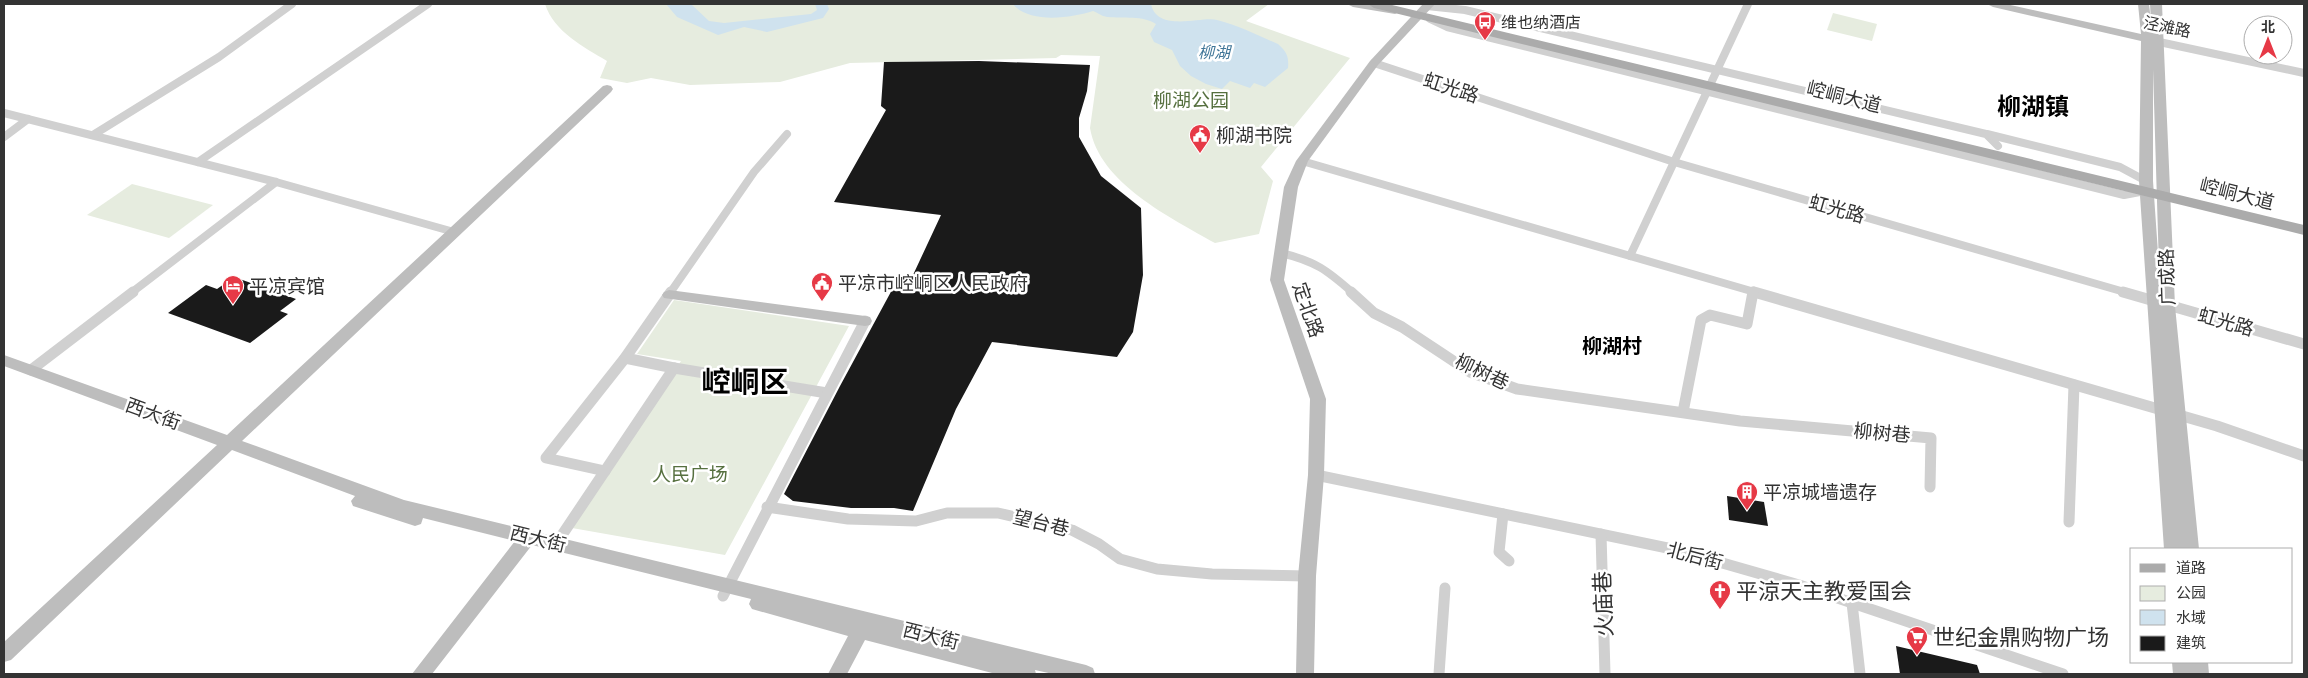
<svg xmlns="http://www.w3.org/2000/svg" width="2308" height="678" font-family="'Space Grotesk','Noto Sans SC',sans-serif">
	<rect width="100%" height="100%" fill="#fff"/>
	<g fill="#e6ecdf">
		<path d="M545 4H1269L1246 21 1350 58 1261 167 1273 181 1259 234 1215 243C1171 218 1099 183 1090 128L1100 56 1061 55 1056 58 850 63 780 82 690 85 651 78 627 83 600 78 607 61C584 47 554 32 545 4Z"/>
		<path d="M1833 13 1877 24 1872 41 1827 30Z"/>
		<path d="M132 184 213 205 169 238 87 215Z"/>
		<path d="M674 300 849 326 725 555 572 528 681 361 637 354Z"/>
	</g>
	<g fill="#cfe2ee">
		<path d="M666 4H691L709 21 724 23 811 14 817 10 815 4H827L829 9 823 18 767 32 744 27 718 35 677 17Z"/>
		<path d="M1013 4H1151C1157 33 1202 16 1217 20 1238 25 1259 36 1278 44 1287 52 1289 57 1288 68L1265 87 1254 83 1250 88 1230 81 1222 89 1206 84 1191 76 1180 66 1172 50 1154 42 1150 34 1156 24C1143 15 1123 19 1108 17 1103 17 1098 13 1093 11 1072 18 1028 24 1013 4Z"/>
	</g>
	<g fill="#1a1a1a">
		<path d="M979 61 1090 65 1087 91 1079 118V137L1101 176 1141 208 1143 275 1133 332 1117 357 992 342 956 409 913 511 894 508H851L793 501 784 494 840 386 893 288 906 290 941 215 834 202 886 110 881 106 884 62Z"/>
		<path d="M234 277 296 299 280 311 288 314 250 343 168 313 206 285 217 289Z"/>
		<path d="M1727 496 1764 502 1768 526 1729 520Z"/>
		<path d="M1896 646 1977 665 1980 674H1900Z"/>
	</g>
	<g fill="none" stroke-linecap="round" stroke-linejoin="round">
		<g stroke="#d0d0d0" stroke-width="8">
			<path d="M1427 6 1465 10 1986 134 1998 146"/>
			<path d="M1430 19 1447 27 2124 195 2145 191"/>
			<path d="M2150 40 2304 73"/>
			<path d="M1374 63 1674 162 2128 293"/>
			<path d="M4 113 276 182 454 232"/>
			<path d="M1987 134 2120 167 2146 181"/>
			<path d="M93 135 219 57 292 4"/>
			<path d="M4 137 28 119"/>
			<path d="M1302 161 1758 293"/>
			<path d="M198 162 428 4"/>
			<path d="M1281 253C1315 261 1327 270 1353 293"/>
			<path d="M1630 256 1748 4"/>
			<path d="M131 293 276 182"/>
			<path d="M670 293 754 172 787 134"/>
		</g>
		<g stroke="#d0d0d0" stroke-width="11">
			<path d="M1351 292 1374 313 1402 327 1470 372 1517 389 1740 421 1931 438 1930 487"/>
			<path d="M1754 292 2217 426 2304 456"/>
			<path d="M2123 292 2304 344"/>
			<path d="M674 368 827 393"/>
			<path d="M31 370 133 292"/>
			<path d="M1683 412 1701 320 1710 315 1747 324 1753 292"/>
			<path d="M605 471 546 458 625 358 671 292"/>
			<path d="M1316 475 1677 550 1799 585 2063 674"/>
			<path d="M767 507 848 519 916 521 947 513H998L1072 530 1099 544 1120 559 1157 569 1212 574 1307 576"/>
			<path d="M1503 514 1499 552 1509 561"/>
			<path d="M2069 522 2074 385"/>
			<path d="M1601 534 1605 674"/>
			<path d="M556 544 674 368 625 358"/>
			<path d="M723 596 865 321"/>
			<path d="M1852 603 1860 674"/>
			<path d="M1439 674 1445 588"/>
		</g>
		<g fill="#bdbdbd" fill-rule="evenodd">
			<path d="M1347 4H1371L1399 9 1401 11 1395 14 1353 7Z"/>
			<path d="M1423 4H1435L1378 65 1308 161 1298 187 1284 280 1326 399 1324 475 1316 576 1314 674H1296L1298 576 1308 475 1310 399 1270 280 1284 187 1296 161 1370 61Z"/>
			<path d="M1987 4H2006L2141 34 2138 4H2149L2151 21 2150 4H2162L2175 306 2199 549H2164L2139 181 2141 41 1993 7ZM2153 69 2159 267 2153 181Z"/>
			<path d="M607 85 611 86 613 89 611 92 242 441 404 500 1086 665 1093 668 1095 674H1053L1035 670 1036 674H996L865 640 847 674H828L848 636 752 609 749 604 751 599 532 545 432 674H412L515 541 423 518 421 524 415 526 353 506 351 501 355 496 232 450 11 660 4 662V642L217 445 4 366V355L227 435 603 86Z"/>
			<path d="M669 290 865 316 870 317 872 321 870 325 865 326 664 298 662 295 664 292Z"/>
			<path d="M2172 662H2208L2209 674H2173Z"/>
		</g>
		<path fill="#ababab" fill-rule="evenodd" d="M1368 4H1388L2304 225V235L1374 8Z"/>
	</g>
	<defs>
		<g id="bus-pin" transform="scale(1.125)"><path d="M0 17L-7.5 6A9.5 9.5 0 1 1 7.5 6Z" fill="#e63946" stroke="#fff"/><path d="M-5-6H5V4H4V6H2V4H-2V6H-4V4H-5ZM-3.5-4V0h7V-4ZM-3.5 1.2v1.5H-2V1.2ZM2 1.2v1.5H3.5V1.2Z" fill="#fff"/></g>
		<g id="civic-pin" transform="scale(1.125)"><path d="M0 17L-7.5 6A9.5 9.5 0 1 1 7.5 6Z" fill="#e63946" stroke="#fff"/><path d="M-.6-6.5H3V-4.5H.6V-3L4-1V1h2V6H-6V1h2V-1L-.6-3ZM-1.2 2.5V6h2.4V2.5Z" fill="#fff"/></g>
		<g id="hotel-pin" transform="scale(1.125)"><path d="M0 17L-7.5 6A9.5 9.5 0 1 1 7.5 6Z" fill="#e63946" stroke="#fff"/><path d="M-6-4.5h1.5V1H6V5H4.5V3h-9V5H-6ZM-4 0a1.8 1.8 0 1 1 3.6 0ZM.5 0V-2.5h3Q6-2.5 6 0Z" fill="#fff"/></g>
		<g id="building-pin" transform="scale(1.125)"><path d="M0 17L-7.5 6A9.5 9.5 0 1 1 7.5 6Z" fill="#e63946" stroke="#fff"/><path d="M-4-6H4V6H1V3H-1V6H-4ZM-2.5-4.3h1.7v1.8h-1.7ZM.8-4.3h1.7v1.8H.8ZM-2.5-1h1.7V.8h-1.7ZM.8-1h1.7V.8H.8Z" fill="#fff"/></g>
		<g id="church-pin" transform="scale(1.125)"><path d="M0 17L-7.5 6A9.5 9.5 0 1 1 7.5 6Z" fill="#e63946" stroke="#fff"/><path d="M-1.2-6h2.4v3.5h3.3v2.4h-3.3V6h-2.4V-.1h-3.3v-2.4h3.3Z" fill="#fff"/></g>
		<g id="supermarket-pin" transform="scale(1.125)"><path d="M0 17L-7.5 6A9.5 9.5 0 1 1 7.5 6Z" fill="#e63946" stroke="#fff"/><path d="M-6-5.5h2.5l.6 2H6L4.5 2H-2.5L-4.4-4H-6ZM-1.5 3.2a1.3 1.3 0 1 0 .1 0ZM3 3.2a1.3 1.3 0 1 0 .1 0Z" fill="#fff"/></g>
	</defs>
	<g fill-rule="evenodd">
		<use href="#bus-pin" x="1485" y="22"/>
		<use href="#civic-pin" x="1200" y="135"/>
		<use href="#civic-pin" x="822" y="283"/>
		<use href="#hotel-pin" x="233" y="286"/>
		<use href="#building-pin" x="1747" y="492"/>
		<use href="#church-pin" x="1720" y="591"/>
		<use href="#supermarket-pin" x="1917" y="637"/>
	</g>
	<g text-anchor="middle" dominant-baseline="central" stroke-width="5" stroke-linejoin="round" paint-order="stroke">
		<g font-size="16" fill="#333" stroke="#fff" text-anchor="start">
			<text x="1501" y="22">维也纳酒店</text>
		</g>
		<g font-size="16" fill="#333" stroke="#fff">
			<text transform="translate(2167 27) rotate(12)">泾滩路</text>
		</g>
		<g font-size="16" font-style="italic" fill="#3f7597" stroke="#fff">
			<text x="1214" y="52">柳湖</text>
		</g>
		<g font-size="19" fill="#333" stroke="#fff">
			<text transform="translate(1451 88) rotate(18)">虹光路</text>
			<text transform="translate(1844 97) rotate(14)">崆峒大道</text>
			<text transform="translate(2237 194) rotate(14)">崆峒大道</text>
			<text transform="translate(1837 209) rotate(16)">虹光路</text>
			<text transform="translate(2167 277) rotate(-92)">广成路</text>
			<text transform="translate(1308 310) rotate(71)">定北路</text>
			<text transform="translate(2226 322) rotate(16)">虹光路</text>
			<text transform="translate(1482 372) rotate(25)">柳树巷</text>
			<text transform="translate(153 414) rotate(20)">西大街</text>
			<text transform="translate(1882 433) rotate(5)">柳树巷</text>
			<text transform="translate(1041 523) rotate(14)">望台巷</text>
			<text transform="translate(538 539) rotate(14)">西大街</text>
			<text transform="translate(1695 556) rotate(15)">北后街</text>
			<text transform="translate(931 636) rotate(14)">西大街</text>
		</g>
		<g font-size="19" fill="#56703f" stroke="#fff">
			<text x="1191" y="100">柳湖公园</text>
			<text x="690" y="474">人民广场</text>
		</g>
		<g font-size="19" fill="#333" stroke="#fff" text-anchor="start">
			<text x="1216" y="135">柳湖书院</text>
			<text x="838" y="283">平凉市崆峒区人民政府</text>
			<text x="249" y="286">平凉宾馆</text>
			<text x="1763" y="492">平凉城墙遗存</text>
		</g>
		<g font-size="20" font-weight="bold" fill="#000" stroke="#fff">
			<text x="1612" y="346">柳湖村</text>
		</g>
		<g font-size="22" fill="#333" stroke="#fff" text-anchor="start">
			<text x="1736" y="591">平涼天主教爱国会</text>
			<text x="1933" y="637">世纪金鼎购物广场</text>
		</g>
		<g font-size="22" fill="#333" stroke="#fff">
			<text transform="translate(1603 604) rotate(-92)">火庙巷</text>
		</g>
		<g font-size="24" font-weight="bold" fill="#000" stroke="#fff">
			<text x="2033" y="106">柳湖镇</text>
		</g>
		<g font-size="29" font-weight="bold" fill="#000" stroke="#fff">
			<text x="745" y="381">崆峒区</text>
		</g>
	</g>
	<rect width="2308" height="678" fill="none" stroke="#333333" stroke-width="10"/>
	<rect x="2130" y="548" width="162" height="115" fill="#ffffff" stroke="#adadad"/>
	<rect x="2140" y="564" width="25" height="8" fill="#ababab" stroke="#adadad"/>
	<text x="2176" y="573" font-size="15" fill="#333333">道路</text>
	<rect x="2140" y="586" width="25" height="15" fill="#e6ecdf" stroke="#adadad"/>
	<text x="2176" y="598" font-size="15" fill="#333333">公园</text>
	<rect x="2140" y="610" width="25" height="15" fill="#cfe2ee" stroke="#adadad"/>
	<text x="2176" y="623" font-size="15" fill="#333333">水域</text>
	<rect x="2140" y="636" width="25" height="15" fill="#1a1a1a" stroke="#adadad"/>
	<text x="2176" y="648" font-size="15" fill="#333333">建筑</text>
	<g transform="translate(2268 40)"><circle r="24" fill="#ffffff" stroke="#adadad"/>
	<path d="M0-4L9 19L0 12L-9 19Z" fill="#e63946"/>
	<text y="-8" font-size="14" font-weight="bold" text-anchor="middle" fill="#333333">北</text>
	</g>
</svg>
